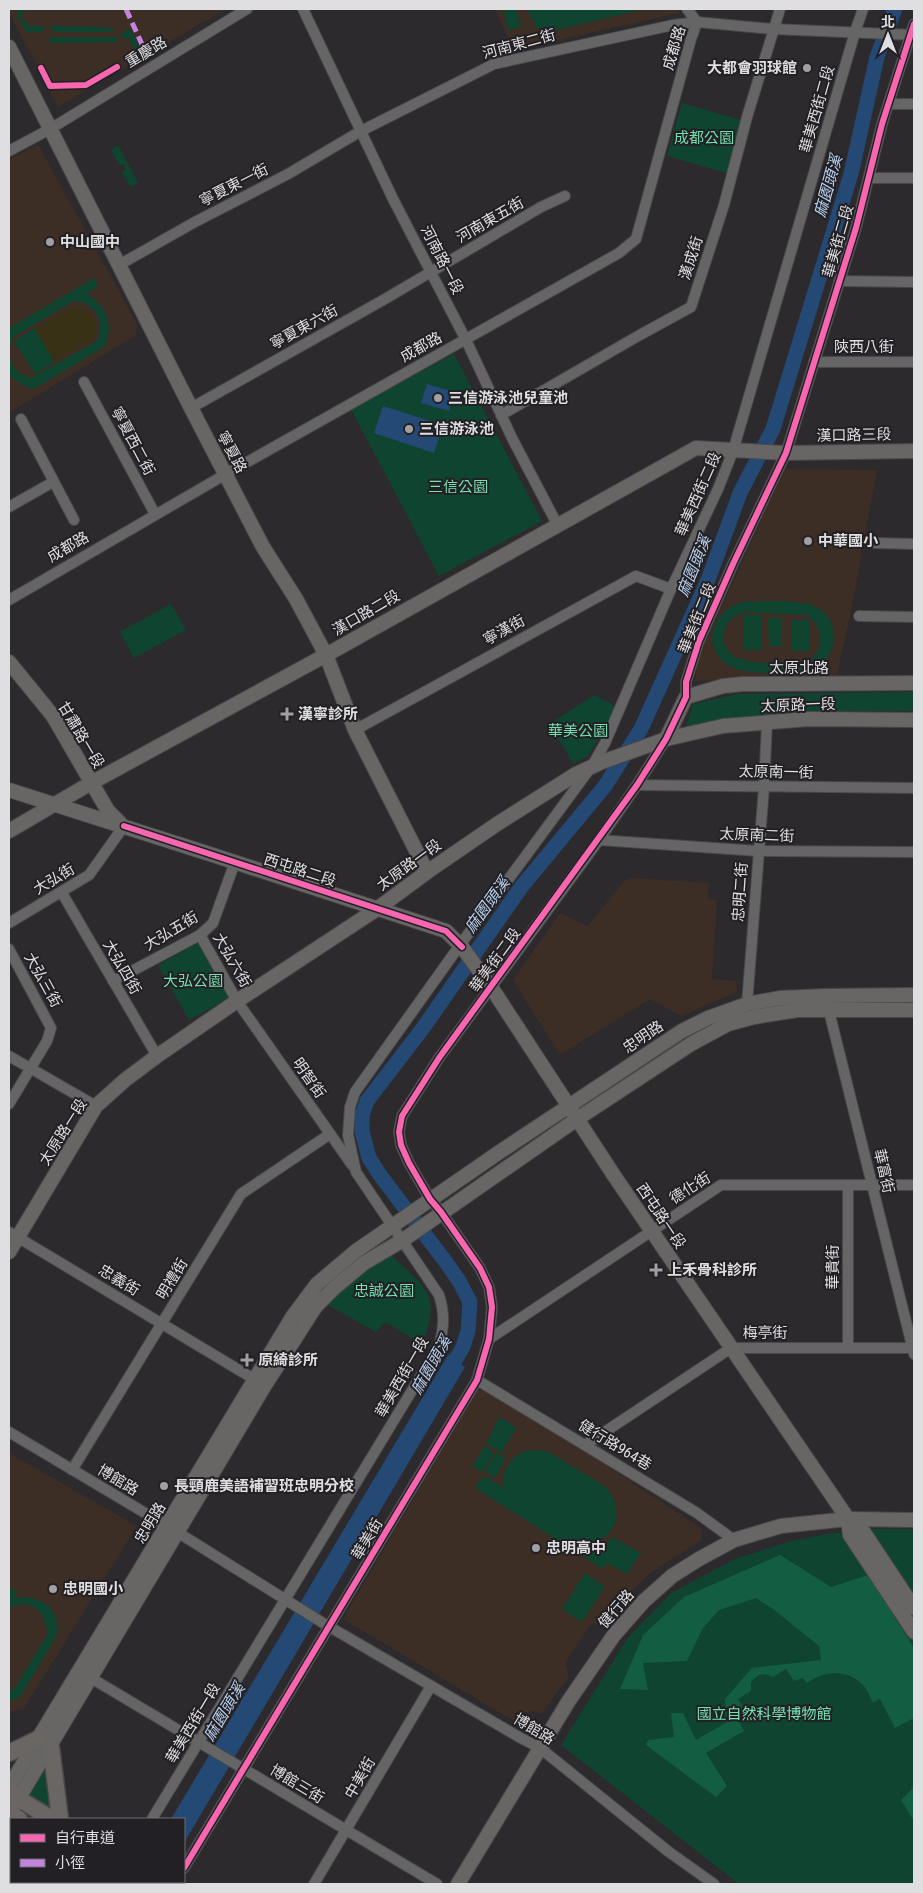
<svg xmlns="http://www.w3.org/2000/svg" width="923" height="1893" font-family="'Roboto Condensed','Noto Sans TC',sans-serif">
	<rect width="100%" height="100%" fill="#2c2a2d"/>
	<g fill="#3c2d25">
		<path d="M9 9H226L58 107 9 12Z"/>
		<path d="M495 9H678L679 13 514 50Z"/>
		<path d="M34 146H39L137 324 136 335 9 413V160Z"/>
		<path d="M785 469 877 470 851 612 837 675 695 681 698 658Z"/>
		<path d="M632 878 709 883 708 899 717 900 712 979 736 981 737 992 681 1016 650 999 560 1055 513 980 560 913 588 926 624 881Z"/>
		<path d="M483 1390 598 1460 701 1528 702 1540 651 1572 610 1614 589 1627 565 1663 569 1677 541 1714 533 1711 523 1713 517 1723 343 1619 477 1391Z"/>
		<path d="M9 1453 137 1526 23 1710 9 1711Z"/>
	</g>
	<g fill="#0f4430" fill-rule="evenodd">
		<path d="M17 9H27V11L22 12V21L27 22V26H43V32H26L18 18Z"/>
		<path d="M503 9H516L521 27 508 30Z"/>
		<path d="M528 9H644L552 31 537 28 528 11Z"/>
		<path d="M49 26 102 27 105 29 111 27 114 32H53V29L49 28Z"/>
		<path d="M130 29 141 49 135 52 128 37 123 39 121 33Z"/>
		<path d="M115 36 118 41 117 42 49 43V37H113Z"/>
		<path d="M682 103 741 120 726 173 667 156Z"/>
		<path d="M118 145 138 183 130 187 122 172 125 170V166L123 164 119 165 111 150Z"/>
		<path d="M94 278 98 286 86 294C107 305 115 326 104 347L34 389 22 385 9 375V353C11 366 18 375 31 378L97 341C106 322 95 302 74 301L13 337 9 349V328Z"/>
		<path d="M35 328 54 362 35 374 14 341Z"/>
		<path d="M454 354 542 521 439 576 351 409Z"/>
		<path d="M743 602C761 601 801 599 816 607 846 622 836 667 804 672 789 674 744 674 732 667 699 650 711 610 743 602ZM745 612 806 615C825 626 826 656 803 663 795 665 784 663 776 663 756 662 720 664 724 633 726 622 734 615 745 612Z"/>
		<path d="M171 604 186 630 134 658 120 632Z"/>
		<rect x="743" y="615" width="19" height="35"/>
		<path d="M768 618H782V646H769Z"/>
		<path d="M792 620H809L810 651H792Z"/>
		<path d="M914 692V711H820L752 716 686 727 693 704 738 694Z"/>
		<path d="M594 695 617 707 588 756 573 763 550 724Z"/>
		<path d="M198 943 229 998 189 1020 158 965Z"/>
		<path d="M389 1253C424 1287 443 1293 422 1344L385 1322 376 1332 326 1304 343 1285Z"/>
		<path d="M499 1417 516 1427 502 1453 486 1444Z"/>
		<path d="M484 1446 494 1453 483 1472 472 1467Z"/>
		<path d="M532 1450 545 1451 550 1453C568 1464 587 1474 604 1486 617 1497 621 1518 610 1532 605 1538 598 1541 591 1544L603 1551 612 1537 641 1553 627 1574 607 1563 603 1569 475 1488 483 1476 503 1487C503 1468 511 1453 532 1450Z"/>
		<path d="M496 1453 506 1458 495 1478 485 1472Z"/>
		<path d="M874 1529H914V1884H739L561 1745 627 1639 671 1593 735 1559 791 1541 827 1534Z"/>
		<path d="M585 1573 605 1587 582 1622 562 1609Z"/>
		<path d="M10 1588 17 1591 13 1598C39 1594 63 1608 56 1637L20 1697 9 1702V1691L15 1688 47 1635C47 1612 31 1597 9 1608V1590Z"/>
		<path d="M49 1754 58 1819 25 1797Z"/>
	</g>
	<g fill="#135d43">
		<path d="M780 1555 831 1587 868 1575 914 1648V1718L895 1728 880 1699 873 1703C870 1697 867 1689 863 1685 845 1668 825 1671 807 1683L803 1678 794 1681 786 1669 773 1677C764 1672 756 1674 751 1683V1691L738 1699 746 1714 738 1720 744 1731 706 1753 727 1786 716 1797 646 1745 648 1740 674 1737 671 1713H683L696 1740 727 1722 725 1699 752 1668 821 1660 819 1646 773 1609 756 1598 719 1610 703 1628 687 1661 643 1663 648 1690 620 1689 643 1635 684 1597Z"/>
		<path d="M914 1787V1821L901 1800Z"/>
	</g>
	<path fill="#383115" d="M72 307C76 308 81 308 84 309 96 315 97 328 94 338L54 362 35 328Z"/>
	<g fill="#234974">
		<path d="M427 384 454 392 449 411 421 403Z"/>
		<path d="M383 406 443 425 434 453 374 433Z"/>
		<path d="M448 1355 465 1367 184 1843V1819H171Z"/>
	</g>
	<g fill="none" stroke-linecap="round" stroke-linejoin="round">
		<path stroke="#234974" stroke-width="15" d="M445 1377 463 1347 468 1331 470 1302 459 1281 448 1265 380 1175 369 1158 362 1131V1116L367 1101 423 1028 522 886 605 786 641 729 708 580 740 493 773 429 851 174 877 57 895 9"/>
		<g stroke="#49474a" stroke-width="12">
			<g id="street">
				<path d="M303 9 393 199 466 340 512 438 557 524"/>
				<path d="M687 9 697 22"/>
				<path d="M889 104H914"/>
				<path d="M9 151 50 129 247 9"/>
				<path d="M869 178H914"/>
				<path d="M119 265 193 223 288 174 361 131 494 64 673 25 697 22 773 29 914 35"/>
				<path d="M839 281 914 282"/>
				<path d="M814 362H914"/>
				<path d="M84 382 155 514"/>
				<path d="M191 408 385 299 541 207 565 196"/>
				<path d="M501 415 638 336 691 307 724 205 747 117 780 9"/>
				<path d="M21 419 74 520"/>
				<path d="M9 507 53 482"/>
				<path d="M875 543 914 544"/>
				<path d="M9 600 226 474 619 253 636 239 691 39 697 22"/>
				<path d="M859 616 914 617"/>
				<path d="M686 697V682L699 641 733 564 786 453 856 228 882 124 914 24"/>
				<path d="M355 730 636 576 671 589"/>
				<path d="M637 785 914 788"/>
				<path d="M599 840 758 851 914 852"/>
				<path d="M62 893 157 1056"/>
				<path d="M9 923 89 875 124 826"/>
				<path d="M200 935 237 1001 352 1165"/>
				<path d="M9 949 51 1028 47 1041 9 1104"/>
				<path d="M113 981 200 935 213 923 235 862"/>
				<path d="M827 1003 914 1354"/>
				<path d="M747 1004 764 787 767 722"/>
				<path d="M9 1056 96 1106"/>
				<path d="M848 1185V1348"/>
				<path d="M9 1232 259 1382"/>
				<path d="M489 1339 721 1185H914"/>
				<path d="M477 1380 697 1513 734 1540"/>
				<path d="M9 1432 177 1532 323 1623 519 1737 540 1748 669 1852 714 1884"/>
				<path d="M585 1445 731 1348H914"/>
				<path d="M72 1470 241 1194 330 1134"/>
				<path d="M91 1678 437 1884"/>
				<path d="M152 1819 439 1346C444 1328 445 1314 439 1295L356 1172 348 1135 350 1107 355 1092 460 945 592 766 605 743 671 589 718 489 733 451 855 32 863 9"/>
				<path d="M184 1868 477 1380 489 1339 492 1307 489 1287 480 1268 441 1212 430 1199 409 1163 401 1145 399 1132 402 1116 439 1058 599 840 637 785 666 739"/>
				<path d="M174 1884 176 1882"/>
				<path d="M314 1884 431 1686"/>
			</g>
		</g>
		<g stroke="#49474a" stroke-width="16">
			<g id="secondary">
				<path d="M9 47 191 408 263 547 296 599 326 655 355 730 427 872"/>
				<path d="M9 662 53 716 108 811 120 823"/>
				<path d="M666 739 686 697 723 686 743 684 914 683"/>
				<path d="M9 790 216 856 446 931 462 947 491 987 615 1177 848 1519 861 1528 914 1608"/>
				<path d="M9 831 91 783 326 655 696 448 786 453 914 451"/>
				<path d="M9 1252 96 1106 125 1080 157 1056 237 1001 377 909 427 872 497 824 576 774 602 762 666 739 723 726 809 719 914 720"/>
				<path d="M848 1519 850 1535 914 1632"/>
				<path d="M9 1787 293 1316 317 1284 356 1251 501 1151 682 1031 708 1018 747 1004 780 998 824 996 914 995"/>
				<path d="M14 1806 265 1385 316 1306 333 1289 364 1263 403 1240 577 1119 691 1044 728 1024 754 1017 797 1010H914"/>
				<path d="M458 1884 568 1702 614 1635 644 1601 672 1576 699 1559 734 1540 781 1526 848 1519 914 1520"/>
			</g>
		</g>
		<g stroke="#49474a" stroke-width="19">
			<g id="primary">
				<path d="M51 1747 60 1819"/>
				<path d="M9 1753 38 1739"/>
				<path d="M9 1793 52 1819"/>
				<path d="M9 1813 19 1819"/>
				<path d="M9 1827 11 1828"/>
				<path d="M9 1847 11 1849"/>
				<path d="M9 1881H11"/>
				<path d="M69 1882 74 1884"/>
				<path d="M99 1882 104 1884"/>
				<path d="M121 1882 126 1884"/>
				<path d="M154 1882 158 1884"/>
			</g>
		</g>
		<use href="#street" stroke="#666566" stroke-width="10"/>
		<use href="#secondary" stroke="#686665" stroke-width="14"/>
		<use href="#primary" stroke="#6a6663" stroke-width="16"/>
		<path stroke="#c483df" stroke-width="5" stroke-dasharray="10 5" stroke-linecap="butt" d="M126 9 145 51"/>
		<g stroke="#222024" stroke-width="9">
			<g id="cycleway">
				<path d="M41 68 50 86 86 85 117 67"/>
				<path d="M124 826 446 931 462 947"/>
				<path d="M184 1868 477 1380 489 1339 492 1307 489 1287 480 1268 441 1212 430 1199 409 1163 401 1145 399 1132 402 1116 439 1058 637 785 666 739 686 697V682L699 641 733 564 786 453 856 228 882 124 914 24"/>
			</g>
		</g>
		<use href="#cycleway" stroke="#f766af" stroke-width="6"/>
	</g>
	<g fill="#a09fa2" stroke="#222024" stroke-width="2">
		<circle cx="807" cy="68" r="5"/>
		<circle cx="50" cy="242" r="5"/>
		<circle cx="438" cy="398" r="5"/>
		<circle cx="409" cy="429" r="5"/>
		<circle cx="808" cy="541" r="5"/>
		<path d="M284.5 706.5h5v5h5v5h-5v5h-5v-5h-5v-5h5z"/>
		<path d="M653.5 1262.5h5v5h5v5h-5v5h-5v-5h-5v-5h5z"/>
		<path d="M244.5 1352.5h5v5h5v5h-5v5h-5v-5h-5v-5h5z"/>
		<circle cx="164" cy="1486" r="5"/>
		<circle cx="536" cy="1548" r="5"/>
		<circle cx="53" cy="1589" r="5"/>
	</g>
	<g text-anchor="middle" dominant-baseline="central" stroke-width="4" stroke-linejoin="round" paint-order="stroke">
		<g font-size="15" fill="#dfdee1" stroke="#222024">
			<text transform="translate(519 44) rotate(-15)">河南東二街</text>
			<text transform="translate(674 48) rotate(-73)">成都路</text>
			<text transform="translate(146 52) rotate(-31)">重慶路</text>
			<text transform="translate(817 109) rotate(-74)">華美西街二段</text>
			<text transform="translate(234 185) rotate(-27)">寧夏東一街</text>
			<text transform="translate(490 220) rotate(-30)">河南東五街</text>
			<text transform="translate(838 241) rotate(-74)">華美街二段</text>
			<text transform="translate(691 258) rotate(-72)">漢成街</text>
			<text transform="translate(442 260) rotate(63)">河南路一段</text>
			<text transform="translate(304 327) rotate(-29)">寧夏東六街</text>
			<text transform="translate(421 347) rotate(-29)">成都路</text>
			<text x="864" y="347">陝西八街</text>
			<text transform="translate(854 435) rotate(-1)">漢口路三段</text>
			<text transform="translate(133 441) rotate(62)">寧夏西二街</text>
			<text transform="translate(232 452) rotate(62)">寧夏路</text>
			<text transform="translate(698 494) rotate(-66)">華美西街二段</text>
			<text transform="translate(68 547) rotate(-30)">成都路</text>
			<text transform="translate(366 613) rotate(-30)">漢口路二段</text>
			<text transform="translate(697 618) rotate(-68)">華美街二段</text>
			<text transform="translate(504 630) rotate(-29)">寧漢街</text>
			<text x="799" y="668">太原北路</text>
			<text transform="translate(798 705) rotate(-2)">太原路一段</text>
			<text transform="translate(81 735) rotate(59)">甘肅路一段</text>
			<text transform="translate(776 772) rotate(1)">太原南一街</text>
			<text transform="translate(757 835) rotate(2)">太原南二街</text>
			<text transform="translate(409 865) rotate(-36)">太原路一段</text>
			<text transform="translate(300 870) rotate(18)">西屯路二段</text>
			<text transform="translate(54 879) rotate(-31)">大弘街</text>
			<text transform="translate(740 892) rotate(-86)">忠明二街</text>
			<text transform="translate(171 931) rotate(-31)">大弘五街</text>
			<text transform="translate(232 960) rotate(60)">大弘六街</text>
			<text transform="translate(495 960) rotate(-54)">華美街二段</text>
			<text transform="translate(122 967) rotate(60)">大弘四街</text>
			<text transform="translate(43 980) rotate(61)">大弘三街</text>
			<text transform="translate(643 1037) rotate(-34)">忠明路</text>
			<text transform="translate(309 1078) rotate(55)">明智街</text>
			<text transform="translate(63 1132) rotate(-58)">太原路一段</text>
			<text transform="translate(884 1171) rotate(77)">華富街</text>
			<text transform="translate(690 1188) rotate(-32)">德化街</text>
			<text transform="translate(661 1216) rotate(56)">西屯路一段</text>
			<text transform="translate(833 1267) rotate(-90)">華貴街</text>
			<text transform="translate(172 1279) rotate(-59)">明禮街</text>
			<text transform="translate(119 1280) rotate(31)">忠義街</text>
			<text x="765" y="1333">梅亭街</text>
			<text transform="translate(402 1377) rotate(-60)">華美西街一段</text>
			<text transform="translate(615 1445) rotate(31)">健行路964巷</text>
			<text transform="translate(118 1480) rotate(31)">博館路</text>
			<text transform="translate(150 1523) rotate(-59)">忠明路</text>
			<text transform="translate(367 1539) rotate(-59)">華美街</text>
			<text transform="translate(616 1609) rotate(-49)">健行路</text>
			<text transform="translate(193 1723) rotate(-59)">華美西街一段</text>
			<text transform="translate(534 1729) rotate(31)">博館路</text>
			<text transform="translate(360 1778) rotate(-60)">中美街</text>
			<text transform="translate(297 1784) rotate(31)">博館三街</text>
		</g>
		<g font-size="15" font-weight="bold" fill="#dfdee1" stroke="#222024" text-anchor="start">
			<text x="797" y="68" text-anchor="end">大都會羽球館</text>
			<text x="60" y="242">中山國中</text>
			<text x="448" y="398">三信游泳池兒童池</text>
			<text x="419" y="429">三信游泳池</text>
			<text x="818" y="541">中華國小</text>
			<text x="298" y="714">漢寧診所</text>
			<text x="667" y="1270">上禾骨科診所</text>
			<text x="258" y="1360">原綺診所</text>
			<text x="174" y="1486">長頸鹿美語補習班忠明分校</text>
			<text x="546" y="1548">忠明高中</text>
			<text x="63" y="1589">忠明國小</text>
		</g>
		<g font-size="15" fill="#74e0af" stroke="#222024">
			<text x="704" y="138">成都公園</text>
			<text x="458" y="487">三信公園</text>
			<text x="578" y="731">華美公園</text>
			<text x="193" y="981">大弘公園</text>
			<text x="384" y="1291">忠誠公園</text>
			<text x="764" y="1714">國立自然科學博物館</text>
		</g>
		<g font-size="16" font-style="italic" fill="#bbd3f1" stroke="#222024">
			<text transform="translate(828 186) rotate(-74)">麻園頭溪</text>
			<text transform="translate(694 566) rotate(-68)">麻園頭溪</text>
			<text transform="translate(487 905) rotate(-54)">麻園頭溪</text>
			<text transform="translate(431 1365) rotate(-60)">麻園頭溪</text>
			<text transform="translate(224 1712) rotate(-59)">麻園頭溪</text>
		</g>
	</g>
	<rect width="923" height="1893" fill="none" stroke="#dfdee1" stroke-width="20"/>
	<rect x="10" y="1818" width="175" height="65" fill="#222024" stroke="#6e6c70"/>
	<rect x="20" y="1834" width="25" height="8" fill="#f766af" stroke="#6e6c70"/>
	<text x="55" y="1843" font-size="15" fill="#dfdee1">自行車道</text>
	<rect x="20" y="1859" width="25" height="8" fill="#c483df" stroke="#6e6c70"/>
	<text x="55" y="1868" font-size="15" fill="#dfdee1">小徑</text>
	<g transform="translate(888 35)" stroke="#222024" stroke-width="4" paint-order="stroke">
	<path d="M0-4L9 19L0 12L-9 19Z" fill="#dfdee1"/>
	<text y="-8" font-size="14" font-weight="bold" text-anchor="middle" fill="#dfdee1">北</text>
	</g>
</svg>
